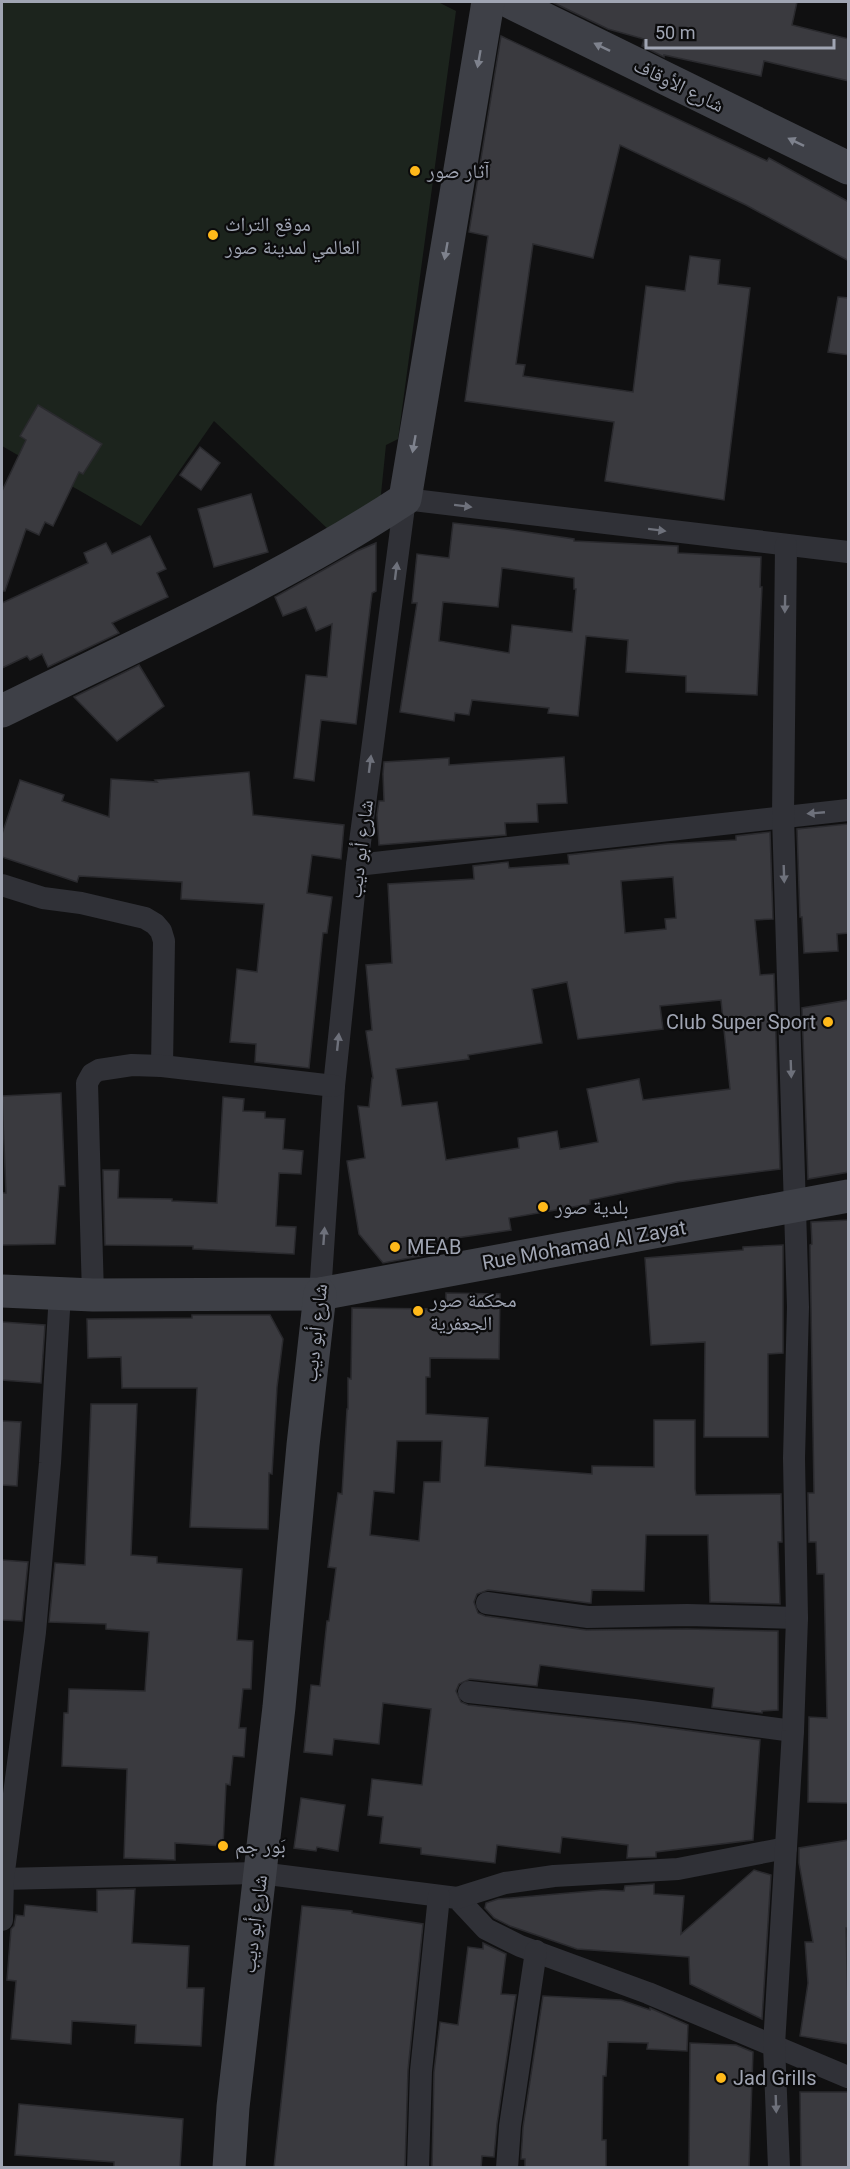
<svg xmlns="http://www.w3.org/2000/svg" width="850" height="2169" font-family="Roboto,'Noto Naskh Arabic',sans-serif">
	<rect width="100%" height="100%" fill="#101011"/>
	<path fill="#1c241d" d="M2 2H438L456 11 398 439 386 445 380 504 330 531 214 421 141 526 2 446Z"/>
	<g fill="#3a3a3f" stroke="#2a2a2e" stroke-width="1.5" fill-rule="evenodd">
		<path d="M552 2H797L792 25 849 39V81L764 61 761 76 664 55V57L642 46 644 39 608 29Z"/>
		<path d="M501 36 767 161 769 158 849 202V261L746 205 620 145 593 258 533 244 516 364 525 365 523 376 633 392 646 286 685 291 690 256 720 260 718 284 750 288 724 500 605 481 614 422 465 401 488 236 469 232Z"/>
		<path d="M838 297 849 298V355L828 352Z"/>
		<path d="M38 405 102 444 83 474 79 472 53 526 45 522 39 535 26 529 5 591H2V491L26 440 20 436Z"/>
		<path d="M200 447 220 463 201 490 180 475Z"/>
		<path d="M251 494 268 552 214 567 198 509Z"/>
		<path d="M453 523 506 529 574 539V541L678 546V553L761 557 760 587H762L757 695 686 692V676L626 672 628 640 586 636 578 716 548 713 549 708 472 700 469 715 455 713 454 721 400 712 417 603H412L417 554 449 558ZM502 568 574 578V589H576L572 632 512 625 509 653 439 641 443 602 498 607Z"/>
		<path d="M150 536 166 569 157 573 168 597 112 623 119 633 48 667 42 654 30 660 27 656 2 668V603L88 563 84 553 106 543 112 554Z"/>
		<path d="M376 543V591L372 593 356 724 321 720 314 781 294 778 306 675 327 677 332 624 316 631 306 607 283 616 275 597 357 551Z"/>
		<path d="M139 665 164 706 117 741 74 697Z"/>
		<path d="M564 757 567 803 537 804 538 822 505 823 506 835 379 845 377 815 379 801H384L383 774 384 762 449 758V765Z"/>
		<path d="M249 772 253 815 344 825 341 859 312 855 307 893 332 897 327 933H323L309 1068 255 1062 256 1044 230 1042 237 969 257 972 264 904 181 899 182 882 79 876 77 882 2 857V834L20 780 64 795 62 801 109 817 111 779 157 782 155 780Z"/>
		<path d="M848 824 849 933 837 934 838 951 804 953 802 917H800L797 829Z"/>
		<path d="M770 832 773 919 755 920 760 975 774 974 780 1169 677 1182 590 1200V1204L509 1218 511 1230 435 1241 437 1253 383 1263 359 1234 347 1161 365 1158 358 1106 369 1107 372 1078H373L366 1031 372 1030 366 965 392 963 388 884 474 879 473 866 508 862 509 868 569 864 568 855 667 844 736 840V836ZM673 877 676 918 665 919 666 929 625 933 621 881ZM567 982 578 1039 663 1029 660 1006 721 1000 730 1089 643 1100 639 1079 587 1089 598 1142 560 1149 557 1131 518 1138 519 1148 446 1160 437 1102 402 1106 396 1069 469 1059 468 1055 542 1043 532 989Z"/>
		<path d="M849 1000V1172L808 1179 802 1008Z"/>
		<path d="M61 1093 65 1186H59L55 1244 2 1245V1193H6L2 1096Z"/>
		<path d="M223 1097 244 1099 243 1111 265 1112V1118L285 1119 283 1149 303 1151 301 1174 279 1173 276 1226 296 1227 294 1254 193 1249V1246L105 1245 103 1170H119L118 1198 172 1199V1201L217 1203Z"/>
		<path d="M849 1220V1803L808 1802 809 1717 827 1718 824 1574H817L816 1542H809L808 1493H814L810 1245 812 1244 811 1222Z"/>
		<path d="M783 1245V1353L768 1354V1437H704L705 1342 651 1345 645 1258 743 1250V1247Z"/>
		<path d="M446 1293 500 1294 499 1359 430 1358V1377H426V1414L488 1418 485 1466 592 1474V1466L654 1467V1420H695V1489L696 1495 781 1494 782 1542H778L780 1604 710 1602 708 1535H646L644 1591 592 1590 591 1603H589L488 1590 477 1594 474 1602 478 1613 485 1616 586 1630 687 1629 778 1631V1710L762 1711V1713L712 1707 714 1688 540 1665 537 1686 470 1679 459 1684 456 1691 461 1702 468 1705 632 1723 760 1740 753 1840 656 1852V1857L627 1858 628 1845 562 1837 560 1853 497 1845 495 1863 421 1854V1848L380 1843 383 1817 368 1815 372 1779 422 1785 431 1709 383 1703 379 1744 334 1739 332 1755 304 1752 311 1685 320 1686 327 1621H329L336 1568 328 1567 338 1493 342 1494 347 1409H348V1378L351 1379 352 1308 446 1309ZM397 1441H442L440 1482H424L419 1541 370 1535 374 1491 394 1493Z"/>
		<path d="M192 1315H270L283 1339 277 1387 272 1474 269 1473 268 1529 190 1527 197 1388H122L121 1357 88 1358 87 1319 192 1318Z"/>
		<path d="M2 1322 45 1325 41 1383 2 1380Z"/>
		<path d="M91 1404H137L131 1555 157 1557V1563L242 1569 237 1640 253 1641 251 1689H243L239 1728H246L244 1757 233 1756 230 1785 226 1784 223 1846 175 1843V1860L124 1858 127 1769 62 1766 64 1713H68L69 1689 145 1691 149 1632 106 1629V1624L49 1622 55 1563 85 1565Z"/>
		<path d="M2 1421 21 1422 17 1486 2 1485Z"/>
		<path d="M2 1560 28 1562 22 1621 2 1620Z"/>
		<path d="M301 1798 345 1805 338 1851 317 1847 316 1851 294 1848Z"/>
		<path d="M849 1840V1928H846L849 2044 800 2036 808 1983 805 1942H813L799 1863V1848Z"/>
		<path d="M754 1870 771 1875 762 2019 690 1984 689 1957 577 1949 510 1926 494 1918 485 1908 486 1903 498 1899 603 1890 624 1891 625 1886 654 1884V1894L684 1896 681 1934Z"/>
		<path d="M135 1889 132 1943 189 1946 187 1988H204L201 2046 135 2043 136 2025 72 2021 71 2044 11 2039 16 1981 7 1980 11 1929 14 1926 16 1915 24 1916 25 1905 97 1912V1890Z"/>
		<path d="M302 1906 352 1911V1913L423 1924 408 2070 405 2168H274Z"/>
		<path d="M483 1943 506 1954 501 1994 516 1995 497 2124 494 2157 482 2156 481 2168H432L434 2072 440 2022 458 2025 468 1947 483 1949Z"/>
		<path d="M543 1996 621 2000 650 2010V2008L688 2025 687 2051 647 2049 648 2043 608 2042 606 2076H603L602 2140H606V2168H525V2159H521L523 2127Z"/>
		<path d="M690 2043 736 2045 753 2052 749 2168H689Z"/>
		<path d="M800 2092H849V2168H801Z"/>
		<path d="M19 2104 183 2119 180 2168H114V2162L15 2155Z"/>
	</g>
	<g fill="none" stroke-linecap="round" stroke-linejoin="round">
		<g stroke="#303137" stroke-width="22">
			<path d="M357 865 848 810"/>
			<path d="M2 885 43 898 81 903 145 918 155 924 161 931 164 941 162 1066"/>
			<path d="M320 1294 334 1086 357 865 405 499 848 552"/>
			<path d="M93 1295 87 1083 92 1074 99 1070 132 1065 162 1066 334 1086"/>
			<path d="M487 1603 588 1617 687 1615 797 1618"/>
			<path d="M469 1692 634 1710 793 1731"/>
			<path d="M2 1879 260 1873 457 1898 486 1929 520 1946 648 1993 848 2077"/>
			<path d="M457 1898 505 1883 554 1876 678 1869 786 1848"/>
			<path d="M2 1920 3 1879 35 1632 50 1463 60 1293"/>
			<path d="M418 2168 421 2071 439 1896"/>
			<path d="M507 2168 510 2126 536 1951"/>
			<path d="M779 2168 774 2045 793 1731 797 1618 794 1458 798 1307 783 816 786 545"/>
		</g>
		<g stroke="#3e4047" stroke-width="33">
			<path d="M510 2 848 168"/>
			<path d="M2 711C137 644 279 582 405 499L488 2"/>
			<path d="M2 1291 93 1295 320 1294 848 1196"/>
			<path d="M229 2168 233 2107 279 1707 303 1445 320 1294"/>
		</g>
	</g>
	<defs><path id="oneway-solid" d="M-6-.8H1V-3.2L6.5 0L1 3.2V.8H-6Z" transform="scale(1.5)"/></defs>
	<g fill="#7e828d">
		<use href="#oneway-solid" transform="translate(602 47) rotate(-154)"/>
		<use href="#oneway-solid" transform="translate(479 59) rotate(100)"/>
		<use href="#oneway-solid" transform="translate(796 142) rotate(-154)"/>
		<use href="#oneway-solid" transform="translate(446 251) rotate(100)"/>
		<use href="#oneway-solid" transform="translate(414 444) rotate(100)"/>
	</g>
	<g fill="#6e717b">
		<use href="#oneway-solid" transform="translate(463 506) rotate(7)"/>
		<use href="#oneway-solid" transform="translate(657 530) rotate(7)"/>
		<use href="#oneway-solid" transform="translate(396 571) rotate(-83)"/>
		<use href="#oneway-solid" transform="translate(785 604) rotate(91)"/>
		<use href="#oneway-solid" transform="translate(370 764) rotate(-83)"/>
		<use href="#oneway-solid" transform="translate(816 813) rotate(175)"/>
		<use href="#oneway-solid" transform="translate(784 874) rotate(88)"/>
		<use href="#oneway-solid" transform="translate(338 1042) rotate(-84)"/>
		<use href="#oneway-solid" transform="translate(791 1069) rotate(88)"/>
		<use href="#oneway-solid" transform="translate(324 1236) rotate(-86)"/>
		<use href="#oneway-solid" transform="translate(776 2104) rotate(88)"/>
	</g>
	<g fill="#ffb91a" stroke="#0b0b0c" stroke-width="2">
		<circle cx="415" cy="171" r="6"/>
		<circle cx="213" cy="235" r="6"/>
		<circle cx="828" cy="1022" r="6"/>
		<circle cx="543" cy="1207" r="6"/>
		<circle cx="395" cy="1247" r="6"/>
		<circle cx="418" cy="1311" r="6"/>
		<circle cx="223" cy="1846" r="6"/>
		<circle cx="721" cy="2078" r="6"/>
	</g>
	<g text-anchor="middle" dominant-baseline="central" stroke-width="4.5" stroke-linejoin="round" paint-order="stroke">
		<g font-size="20" fill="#a0a5b3" stroke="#0b0b0c">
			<text transform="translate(679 85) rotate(26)">شارع الأوقاف</text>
			<text transform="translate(360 849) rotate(-83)">شارع أبو ديب</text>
			<text transform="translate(584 1245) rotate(-10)">Rue Mohamad Al Zayat</text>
			<text transform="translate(315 1333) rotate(-84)">شارع أبو ديب</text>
			<text transform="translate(254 1924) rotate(-83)">شارع أبو ديب</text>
		</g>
		<g font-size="20" fill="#a0a5b3" stroke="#0b0b0c" text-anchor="start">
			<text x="427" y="171">آثار صور</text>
			<text x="225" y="224">موقع التراث<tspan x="225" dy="23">العالمي لمدينة صور</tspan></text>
			<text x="816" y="1022" text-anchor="end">Club Super Sport</text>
			<text x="555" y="1207">بلدية صور</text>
			<text x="407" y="1247">MEAB</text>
			<text x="430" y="1300">محكمة صور<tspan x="430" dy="23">الجعفرية</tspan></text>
			<text x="235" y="1846">بَور جم</text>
			<text x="733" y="2078">Jad Grills</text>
		</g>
	</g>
	<rect width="850" height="2169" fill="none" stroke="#a0a5b3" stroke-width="6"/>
	<path d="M646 39v9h188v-9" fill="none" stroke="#a0a5b3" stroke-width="3"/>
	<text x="655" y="39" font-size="18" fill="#a0a5b3" stroke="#0b0b0c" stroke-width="4.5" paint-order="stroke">50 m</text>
</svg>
